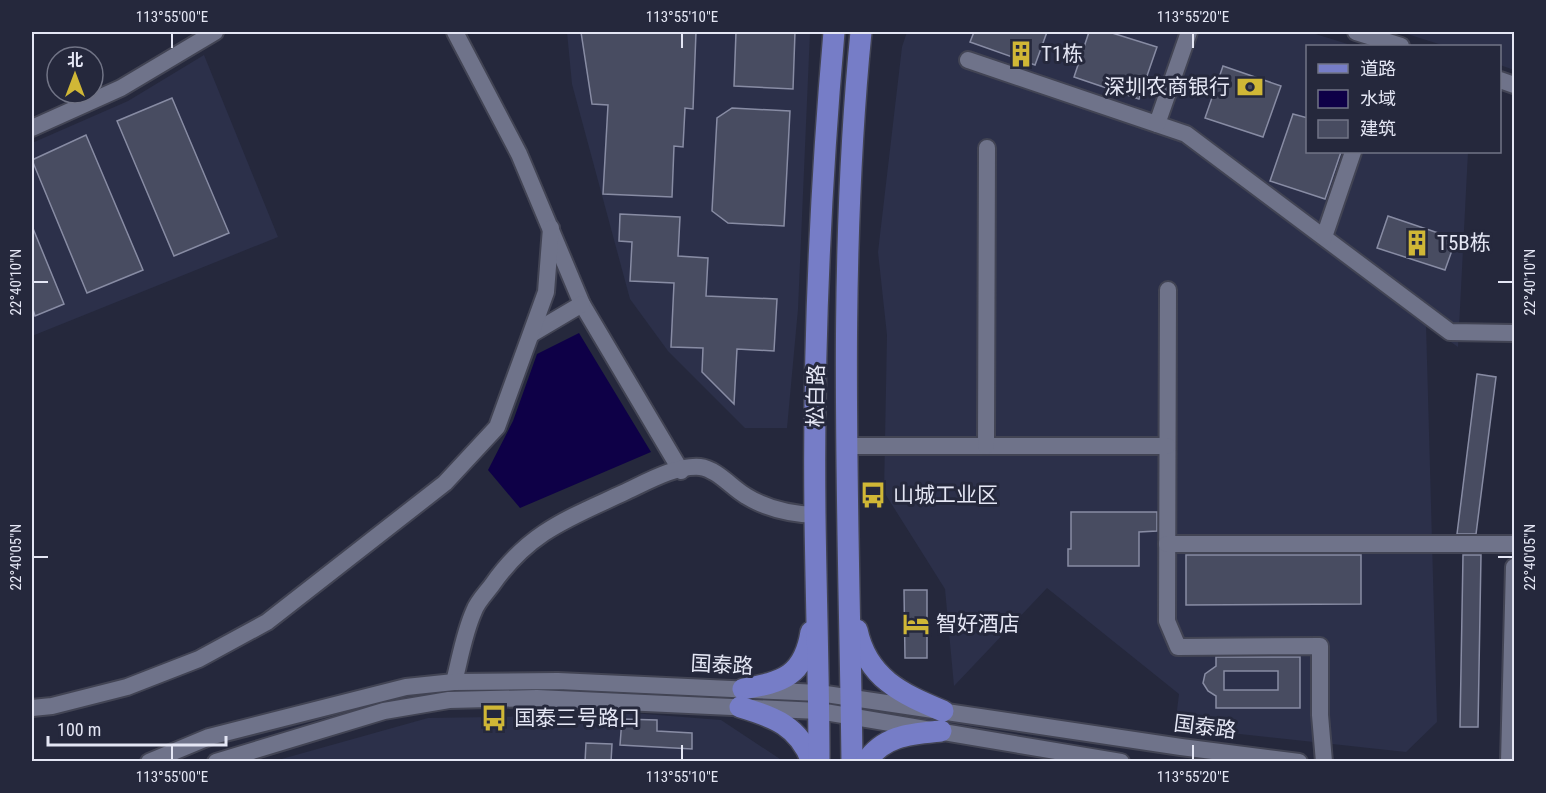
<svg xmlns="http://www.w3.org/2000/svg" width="1546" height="793" font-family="'Roboto Condensed','Noto Sans SC',sans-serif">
	<rect width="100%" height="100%" fill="#25283c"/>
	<g fill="#2c304a">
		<path d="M567 32H810L798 309 787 428H745L668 351 630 299 572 84Z"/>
		<path d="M907 32H1309L1354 46H1308V152H1468L1458 347 1426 324 1437 722 1406 752 1175 727 1179 694 1047 588 954 686 945 589 884 492 887 335 878 252 902 47Z"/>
		<path d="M1401 32H1514V70L1500 65V46H1445Z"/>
		<path d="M204 55 278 237 32 336V143L128 101Z"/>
		<path d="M607 711 721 720 783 761 271 762 428 718 548 716 605 722Z"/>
	</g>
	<path fill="#0e0047" d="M579 333 651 452 520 508 488 470 513 421 537 354Z"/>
	<g fill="#484c61" stroke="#888ca4" stroke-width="1.5" fill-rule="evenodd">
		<path d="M581 32H696L693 109 685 108 683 147 674 146 672 197 603 194 608 105 592 104Z"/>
		<path d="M736 32H795L793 89 734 86Z"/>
		<path d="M974 32H1047L1035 65 970 42Z"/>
		<path d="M1089 32H1109L1157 47 1139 99 1074 77Z"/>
		<path d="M1223 66 1281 86 1263 137 1205 118Z"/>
		<path d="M172 98 229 233 174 256 117 121Z"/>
		<path d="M732 108 790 111 784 226 728 223 712 211 717 118Z"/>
		<path d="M1293 114 1308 118V152H1341L1325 199 1270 181Z"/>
		<path d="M86 135 143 270 87 293 32 160Z"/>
		<path d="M620 214 680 217 678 256 708 258 706 296 777 299 774 351 737 349 734 404 702 372 703 348 671 347 674 283 630 281 632 242 619 241Z"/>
		<path d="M1388 216 1456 239 1445 270 1377 248Z"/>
		<path d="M32 226 64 304 35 316 32 306Z"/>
		<path d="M1477 374 1496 377 1476 534H1457Z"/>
		<path d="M1071 512H1157V531L1139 532V566H1068V549H1071Z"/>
		<path d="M1186 555H1361V604L1186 605Z"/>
		<path d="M1463 555H1481L1478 727H1460Z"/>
		<path d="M904 590H927V658H905Z"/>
		<path d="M1216 657H1300V708H1216V696L1208 691 1203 683 1205 674 1216 666ZM1224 671H1278V690H1224Z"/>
		<path d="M622 719 657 720V731L692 733V749L620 745Z"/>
		<path d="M586 743 612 744 611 762H585Z"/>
	</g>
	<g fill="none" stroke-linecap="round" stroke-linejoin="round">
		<g stroke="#424454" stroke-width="20">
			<g id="minor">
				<path d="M455 32 519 154 582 304 681 471"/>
				<path d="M1356 32 1401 46"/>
				<path d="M968 60 1186 134 1450 332 1514 333"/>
				<path d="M1500 80 1514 85"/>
				<path d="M1157 124 1189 32"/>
				<path d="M32 128 121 88 215 32"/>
				<path d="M1324 237 1353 152"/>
				<path d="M1168 290 1167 621 1178 647 1320 646V715L1324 762"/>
				<path d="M533 333 582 304"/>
				<path d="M848 446H1167"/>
				<path d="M986 446 987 148"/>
				<path d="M1167 544H1514"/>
				<path d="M454 682C460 659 464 633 474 611 477 602 486 593 492 585 529 532 567 519 623 493 645 483 675 465 700 467 717 469 732 488 746 496 767 509 791 514 815 515"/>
				<path d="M32 708 52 706 127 687 199 659 267 622 445 483 497 427 546 292 551 228"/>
				<path d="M149 762 209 737 406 687 454 682 558 681 819 693 1181 747 1299 762"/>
				<path d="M216 762 384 711 449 700 537 698 819 711 1121 762"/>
				<path d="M1509 762 1514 567"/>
			</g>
		</g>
		<g stroke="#424454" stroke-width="24">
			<g id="major">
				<path d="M857 630C867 678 902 694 943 711"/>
				<path d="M743 689C783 682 804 676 811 632"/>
				<path d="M740 707C774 717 799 726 812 762"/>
				<path d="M819 762C819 680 816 598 815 516 813 355 820 192 834 32"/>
				<path d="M852 762C849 519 837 273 861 32"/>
				<path d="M866 762C884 735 911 734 941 731"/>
			</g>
		</g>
		<use href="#minor" stroke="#6f738a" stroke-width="16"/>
		<use href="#major" stroke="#767dc7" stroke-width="21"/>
	</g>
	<path fill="none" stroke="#e4e6f4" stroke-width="2" d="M172 33V48M682 33V48M1193 33V48M33 282H48M1498 282H1513M33 557H48M1498 557H1513M172 745V760M682 745V760M1193 745V760"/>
	<defs>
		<g id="building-bare" transform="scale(2.07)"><path d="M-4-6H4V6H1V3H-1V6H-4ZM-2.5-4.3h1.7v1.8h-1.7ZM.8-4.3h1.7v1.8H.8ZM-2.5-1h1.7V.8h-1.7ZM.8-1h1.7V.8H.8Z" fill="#d0b736" stroke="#25283c" stroke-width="2.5" paint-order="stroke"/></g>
		<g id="bank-bare" transform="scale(2.07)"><path d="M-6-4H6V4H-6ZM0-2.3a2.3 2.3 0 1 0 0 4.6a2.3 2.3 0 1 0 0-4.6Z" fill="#d0b736" stroke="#25283c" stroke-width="2.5" paint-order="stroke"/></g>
		<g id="bus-bare" transform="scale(2.07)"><path d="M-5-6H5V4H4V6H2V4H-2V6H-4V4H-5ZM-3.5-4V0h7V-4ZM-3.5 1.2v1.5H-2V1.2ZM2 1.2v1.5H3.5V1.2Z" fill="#d0b736" stroke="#25283c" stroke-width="2.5" paint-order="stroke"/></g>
		<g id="hotel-bare" transform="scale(2.07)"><path d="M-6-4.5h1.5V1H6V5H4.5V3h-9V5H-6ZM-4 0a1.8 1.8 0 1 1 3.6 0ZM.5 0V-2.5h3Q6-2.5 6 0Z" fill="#d0b736" stroke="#25283c" stroke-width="2.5" paint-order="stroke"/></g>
	</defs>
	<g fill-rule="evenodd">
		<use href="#building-bare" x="1021" y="54"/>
		<use href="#bank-bare" x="1250" y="87"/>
		<use href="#building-bare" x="1417" y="243"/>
		<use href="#bus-bare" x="873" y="495"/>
		<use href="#hotel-bare" x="916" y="624"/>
		<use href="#bus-bare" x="494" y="718"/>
	</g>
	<g text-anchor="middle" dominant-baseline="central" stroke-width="6" stroke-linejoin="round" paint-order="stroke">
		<g font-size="21" fill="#e4e6f4" stroke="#25283c" text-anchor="start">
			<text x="1041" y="54">T1栋</text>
			<text x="1230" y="87" text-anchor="end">深圳农商银行</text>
			<text x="1437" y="243">T5B栋</text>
			<text x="893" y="495">山城工业区</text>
			<text x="936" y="624">智好酒店</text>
			<text x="514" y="718">国泰三号路口</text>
		</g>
		<g font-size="21" fill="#e4e6f4" stroke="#25283c">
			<text transform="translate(816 396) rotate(-89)">松白路</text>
			<text transform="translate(722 665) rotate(3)">国泰路</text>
			<text transform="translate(1205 727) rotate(7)">国泰路</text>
		</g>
	</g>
	<rect width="1546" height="793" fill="none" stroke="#25283c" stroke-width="66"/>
	<rect x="1306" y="45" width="195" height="108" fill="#25283c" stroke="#717486" stroke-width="1.5"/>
	<rect x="1318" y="64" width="30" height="9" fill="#767dc7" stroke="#717486" stroke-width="1.5"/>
	<text x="1360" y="75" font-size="18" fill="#e4e6f4">道路</text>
	<rect x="1318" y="90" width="30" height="18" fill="#0e0047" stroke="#717486" stroke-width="1.5"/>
	<text x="1360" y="105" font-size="18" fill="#e4e6f4">水域</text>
	<rect x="1318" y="120" width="30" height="18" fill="#484c61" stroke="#717486" stroke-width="1.5"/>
	<text x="1360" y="135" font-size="18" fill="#e4e6f4">建筑</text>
	<g transform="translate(75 75)"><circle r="28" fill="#25283c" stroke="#717486" stroke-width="1.5"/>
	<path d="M0-4.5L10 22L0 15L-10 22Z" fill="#d0b736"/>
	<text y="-9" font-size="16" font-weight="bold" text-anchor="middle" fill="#e4e6f4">北</text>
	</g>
	<path d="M48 736v9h178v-9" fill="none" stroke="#e4e6f4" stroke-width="3"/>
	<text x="57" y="736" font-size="18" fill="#e4e6f4" stroke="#25283c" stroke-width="4.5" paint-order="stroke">100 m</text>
	<rect x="33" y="33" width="1480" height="727" fill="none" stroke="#e4e6f4" stroke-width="2"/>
	<g font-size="15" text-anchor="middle" fill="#e4e6f4">
		<text x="172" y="22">113°55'00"E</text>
		<text x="682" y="22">113°55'10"E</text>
		<text x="1193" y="22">113°55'20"E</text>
		<text transform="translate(16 282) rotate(-90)" y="5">22°40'10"N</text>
		<text transform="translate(1530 282) rotate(-90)" y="5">22°40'10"N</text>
		<text transform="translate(16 557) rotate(-90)" y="5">22°40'05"N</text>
		<text transform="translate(1530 557) rotate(-90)" y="5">22°40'05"N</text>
		<text x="172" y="782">113°55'00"E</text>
		<text x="682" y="782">113°55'10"E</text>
		<text x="1193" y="782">113°55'20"E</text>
	</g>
</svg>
